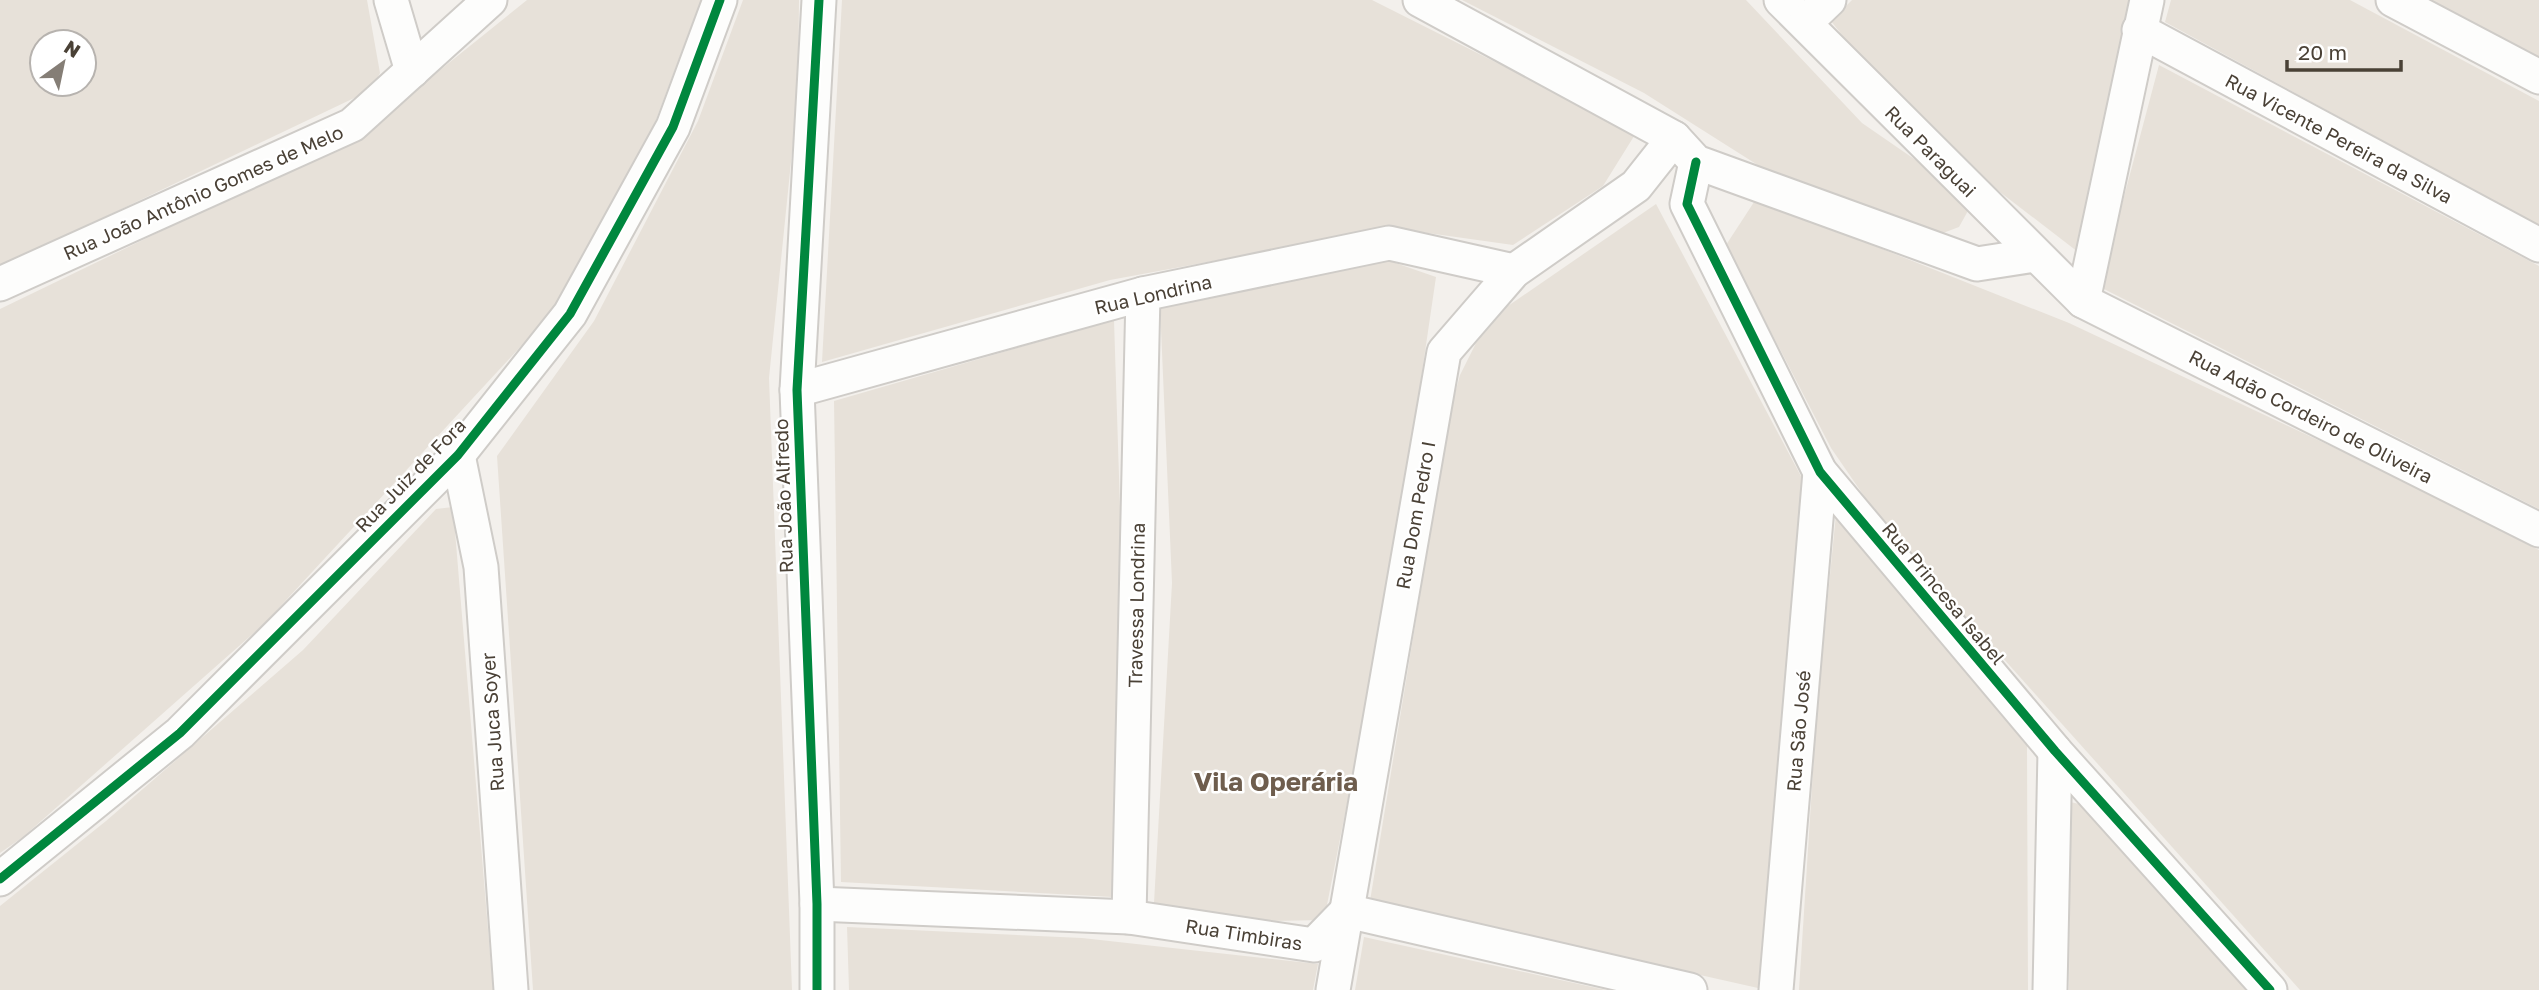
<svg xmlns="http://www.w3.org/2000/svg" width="2539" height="990" font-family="'Golos Text',sans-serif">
	<rect width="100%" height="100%" fill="#f3f0ec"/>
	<g fill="#e7e1d9" fill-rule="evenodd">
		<path d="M0 0H367L380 73 371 90 0 267ZM42 42H84V84H42Z"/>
		<path d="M527 0H701L654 125 560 304 264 624 23 837 0 853V309L358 136Z"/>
		<path d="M743 0H799L798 93 769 378 792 990H533L497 456 594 321 698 121Z"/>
		<path d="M842 0H1372L1636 133 1603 186 1513 245 1392 228 1110 280 822 362Z"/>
		<path d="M1462 0H1746L1862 123 1949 183 1969 209 1959 227 1935 236 1764 169 1644 93Z"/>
		<path d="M1852 0H2131L2078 252 1913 125 1831 21Z"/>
		<path d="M2171 0H2350L2539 101V226L2165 22Z"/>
		<path d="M2417 0H2539V66Z"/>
		<path d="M2159 65 2539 266V509L2100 287Z"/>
		<path d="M1756 199 2069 323 2352 456 2539 550V990H2300L1884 525 1831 448 1726 245Z"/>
		<path d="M1656 204 1803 480 1758 988 1370 901 1450 412 1460 375 1476 343 1508 306Z"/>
		<path d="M1384 259 1436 277 1392 576 1324 920 1272 921 1154 903 1172 583 1160 306Z"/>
		<path d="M1114 320 1123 602 1113 897 841 882 834 401Z"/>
		<path d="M453 507 493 990H0V906L106 821 303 650 436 509Z"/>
		<path d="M1836 514 2027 746 2028 990H1799L1817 709Z"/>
		<path d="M2070 802 2089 806 2246 990H2069Z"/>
		<path d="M847 927 1082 938 1318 964 1313 990H849Z"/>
		<path d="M1364 937 1606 990H1355Z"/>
	</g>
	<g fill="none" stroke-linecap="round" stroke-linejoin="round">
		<g stroke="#cfccc8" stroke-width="37">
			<g id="street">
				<path d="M391 0 412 71"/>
				<path d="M1420 0 1674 138 1696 162 1977 264 2035 255"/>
				<path d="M1781 0 2083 301 2539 530"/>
				<path d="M2393 0 2539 77"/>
				<path d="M1805 23 1829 0"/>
				<path d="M2139 30 2539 245"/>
				<path d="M1696 162 1687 204 1820 472 2055 751 2270 990"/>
				<path d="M0 284 352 125 490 0"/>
				<path d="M2083 301 2147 0"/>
				<path d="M797 390 1143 294 1389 243 1514 271"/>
				<path d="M458 455 481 567 511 990"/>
				<path d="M0 879 180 733 458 455 570 314 673 127 720 0"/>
				<path d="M817 904 1129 917 1314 945 1347 911 1690 990"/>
				<path d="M1129 917 1143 294"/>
				<path d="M817 990V904L797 390 819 0"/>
				<path d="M1333 990 1444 352 1514 271 1636 186 1674 138"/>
				<path d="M1776 990 1820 472"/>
				<path d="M2050 990 2055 751"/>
			</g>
		</g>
		<use href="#street" stroke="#fdfdfc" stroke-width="33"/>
		<g stroke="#fff" stroke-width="13">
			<g id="cycleway">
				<path d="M1696 162 1687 204 1820 472 2055 751 2270 990"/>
				<path d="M0 879 180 733 458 455 570 314 673 127 720 0"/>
				<path d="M817 990V904L797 390 819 0"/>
			</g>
		</g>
		<use href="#cycleway" stroke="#00873e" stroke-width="9"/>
	</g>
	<g text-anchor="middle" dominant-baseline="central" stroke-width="5" stroke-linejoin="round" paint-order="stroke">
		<g font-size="19" fill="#4a4136" stroke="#fff">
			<text transform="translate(2339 138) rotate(28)">Rua Vicente Pereira da Silva</text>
			<text transform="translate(1931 151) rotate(45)">Rua Paraguai</text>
			<text transform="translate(203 192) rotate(-24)">Rua João Antônio Gomes de Melo</text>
			<text transform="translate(1153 294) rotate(-13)">Rua Londrina</text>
			<text transform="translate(2311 416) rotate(27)">Rua Adão Cordeiro de Oliveira</text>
			<text transform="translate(410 475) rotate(-46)">Rua Juiz de Fora</text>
			<text transform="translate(783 496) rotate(-92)">Rua João Alfredo</text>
			<text transform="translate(1415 515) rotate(-80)">Rua Dom Pedro I</text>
			<text transform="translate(1944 593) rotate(50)">Rua Princesa Isabel</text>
			<text transform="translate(1136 605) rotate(-89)">Travessa Londrina</text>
			<text transform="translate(492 722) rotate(-94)">Rua Juca Soyer</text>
			<text transform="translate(1798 731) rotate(-85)">Rua São José</text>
			<text transform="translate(1244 934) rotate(9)">Rua Timbiras</text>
		</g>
		<g font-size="26" font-weight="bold" fill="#6e5d4d" stroke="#fff">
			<text x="1276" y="781">Vila Operária</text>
		</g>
	</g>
	<g transform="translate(63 63) rotate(33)"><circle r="33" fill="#ffffff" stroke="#b7b3af" stroke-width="2"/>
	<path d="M0-5L12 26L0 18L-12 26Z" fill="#857e76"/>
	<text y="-10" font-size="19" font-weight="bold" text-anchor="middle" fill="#4a4136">N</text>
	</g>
	<path d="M2287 60v10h114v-10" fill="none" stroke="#4a4136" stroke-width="3.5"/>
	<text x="2298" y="60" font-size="21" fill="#4a4136" stroke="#ffffff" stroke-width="5" paint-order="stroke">20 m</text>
</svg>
